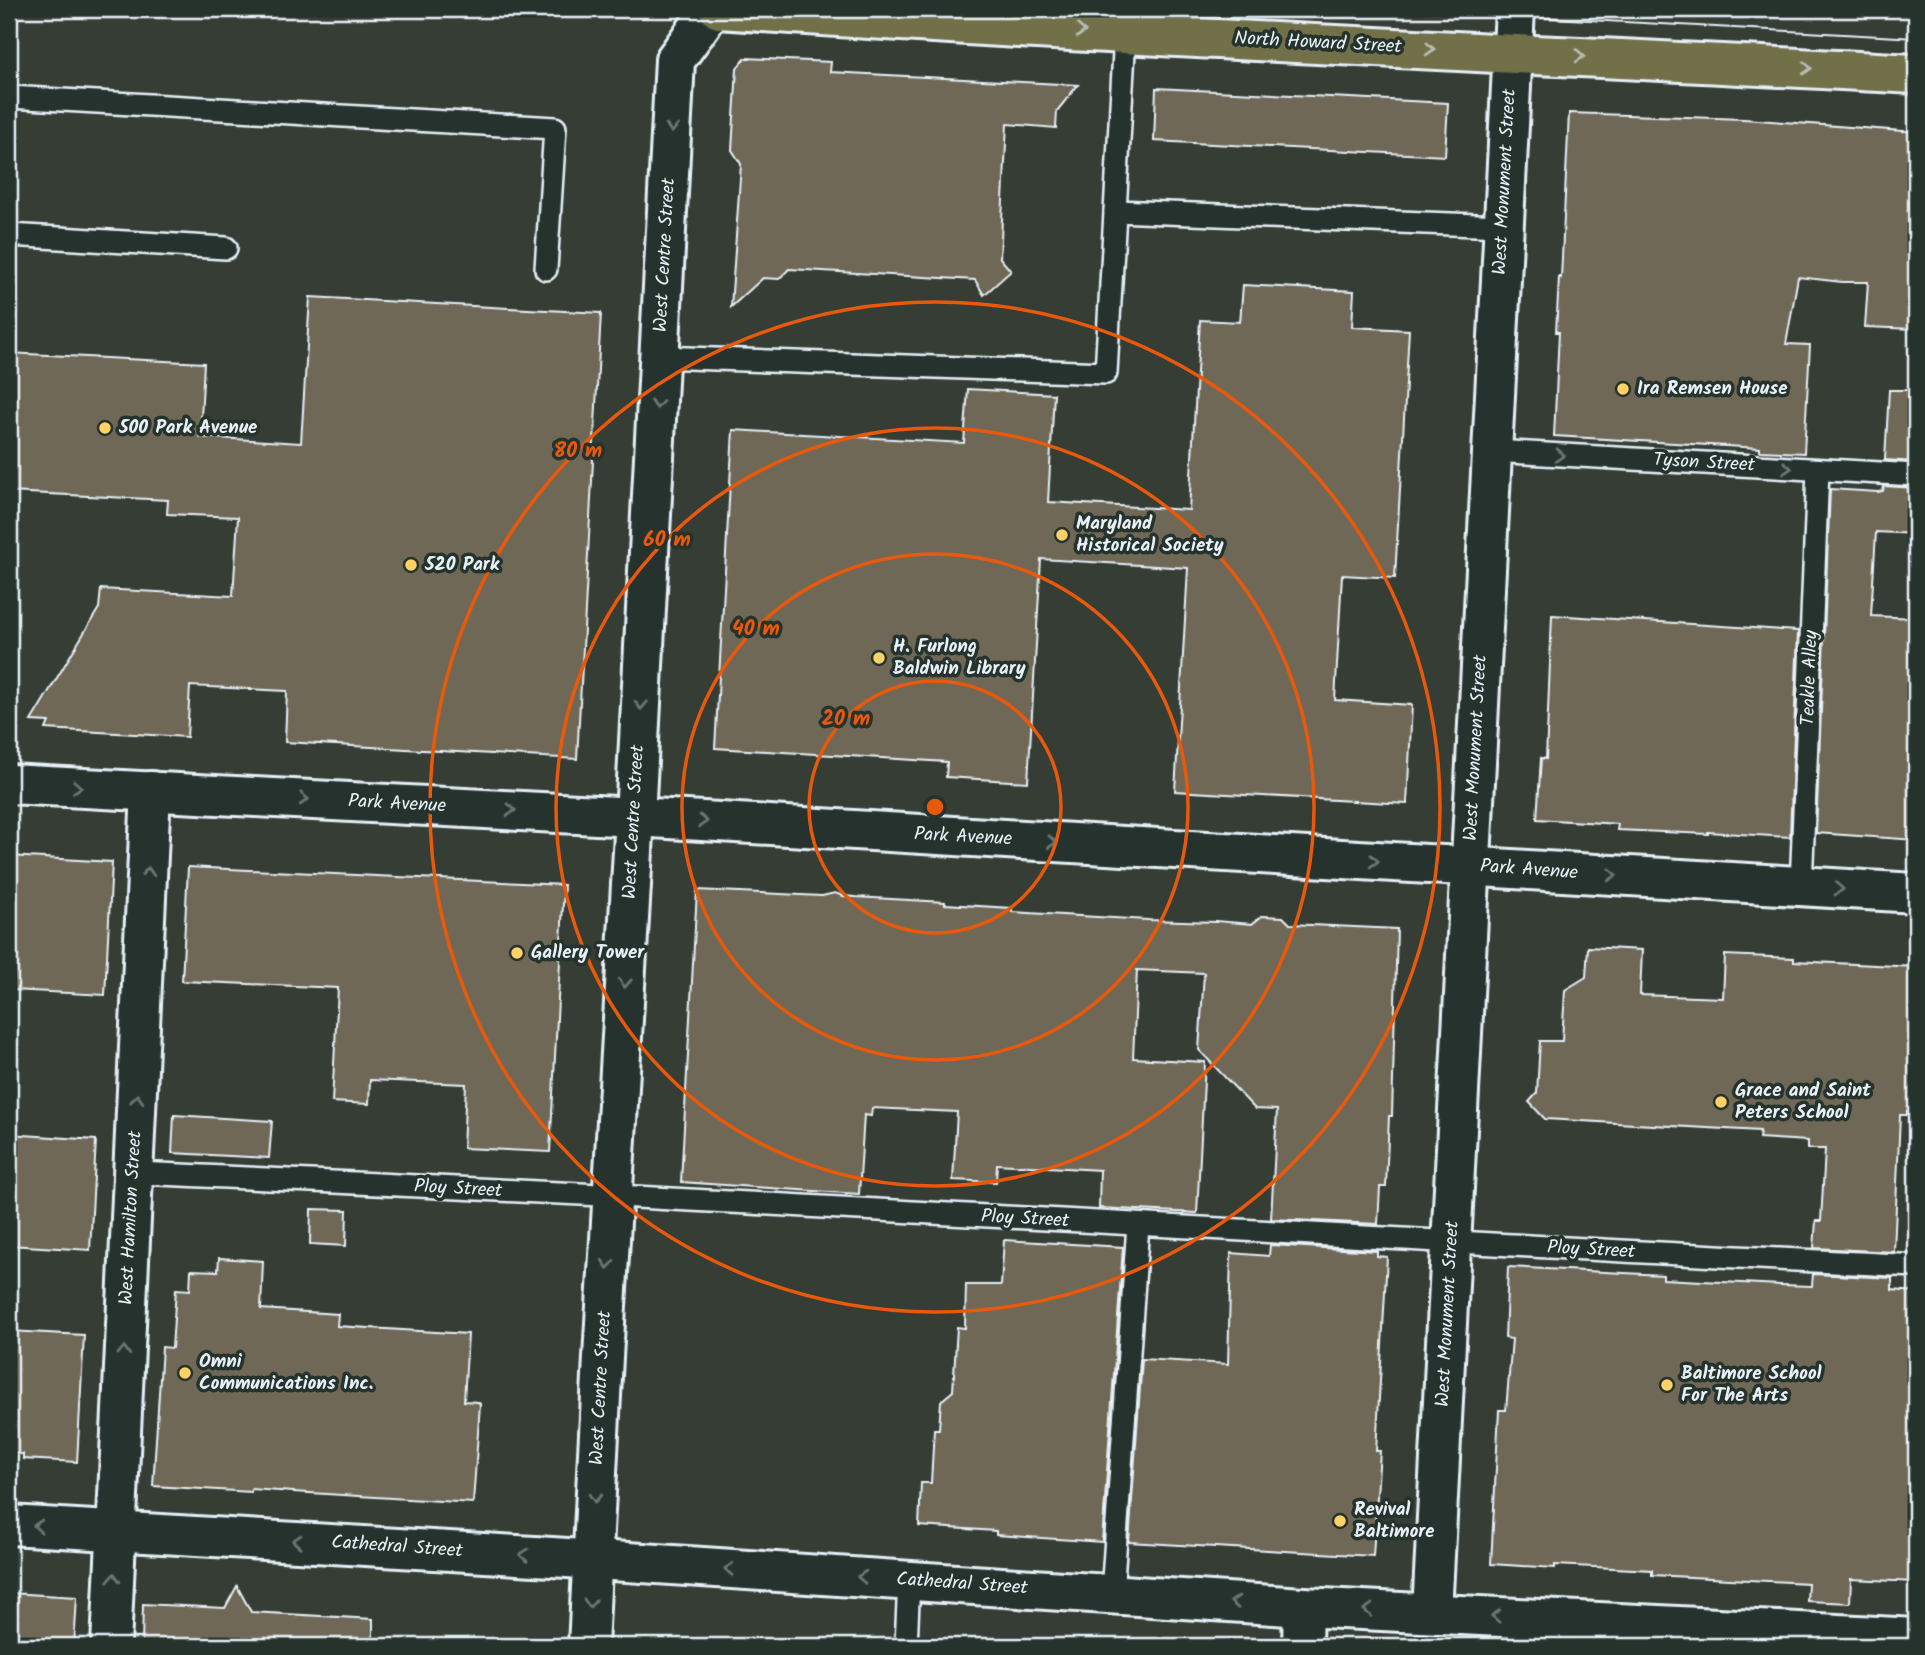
<svg xmlns="http://www.w3.org/2000/svg" width="1925" height="1655" font-family="Kalam,sans-serif">
	<rect width="100%" height="100%" fill="#353d35"/>
	<filter id="ink" filterUnits="userSpaceOnUse"><feTurbulence type="fractalNoise" baseFrequency=".0143" numOctaves="2"/><feDisplacementMap in="SourceGraphic" scale="14" xChannelSelector="R" yChannelSelector="G"/><feConvolveMatrix kernelMatrix="1 2 1 2 8 2 1 2 1" color-interpolation-filters="sRGB"/></filter>
	<g filter="url(#ink)">
		<g fill="#6f6757" stroke="#e8f1f8" stroke-width="2">
			<path d="M745 58 831 62 830 72 1078 85 1057 111 1056 128 1007 124 1000 258 1011 271 984 295 975 280 789 269 779 279 763 278 731 307 741 164 732 150 737 68Z"/>
			<path d="M1156 88 1448 103 1445 156 1154 141Z"/>
			<path d="M1569 113 1744 119 1916 132V329L1865 327 1868 282H1842L1798 277 1786 344 1810 345 1804 453 1760 451V448L1554 436 1559 332H1556L1559 277 1561 278Z"/>
			<path d="M1243 285 1354 291 1352 327 1409 330 1395 578 1342 575 1335 700 1412 705 1407 804 1175 791 1188 568 1041 559 1028 782 946 777 947 762 715 748 733 430 964 443 968 389 1054 394 1048 502 1189 510 1200 320 1240 322Z"/>
			<path d="M310 297 601 313 577 759 285 742 287 691 190 686 187 737 46 729 49 722 31 721 99 608 101 589 233 596 238 517 167 514 168 500 9 492V353L204 363 200 437 301 443Z"/>
			<path d="M1889 390H1916V462L1885 460Z"/>
			<path d="M1884 486 1916 488V534L1876 532 1871 616 1916 618V840L1816 833 1830 489 1878 492 1883 491Z"/>
			<path d="M1552 615 1798 631 1790 837 1708 832V834L1617 830 1618 824 1537 819 1541 758 1546 759Z"/>
			<path d="M9 856 112 862 105 995 13 990 15 973H9Z"/>
			<path d="M188 867 564 885 550 1152 463 1148 466 1084 370 1080 369 1104 332 1102 338 988 182 981Z"/>
			<path d="M697 890 822 896 835 893 843 896 855 897 945 902V904L1012 908V912L1148 920 1216 922V921L1252 924 1262 916 1283 917 1290 924 1397 929 1392 1116H1389L1386 1187H1380L1378 1224 1271 1219 1277 1110 1255 1109 1199 1050 1204 973 1137 970 1133 1058 1205 1062 1197 1213 1099 1208 1100 1170 997 1164 996 1182 953 1180 957 1112 872 1108 871 1116 864 1115 859 1194 681 1182Z"/>
			<path d="M1588 947 1642 950 1640 995 1723 998 1725 955 1794 958V961L1916 967V1112L1907 1111V1115H1900L1894 1252 1814 1248 1816 1221H1821L1825 1149H1808V1141L1759 1138 1760 1131 1545 1119 1529 1102 1537 1093 1540 1041H1562L1565 990 1586 977Z"/>
			<path d="M174 1115 272 1121 269 1158 172 1153Z"/>
			<path d="M9 1134 96 1140 90 1250 9 1245Z"/>
			<path d="M311 1209 347 1210 346 1246 310 1244Z"/>
			<path d="M1004 1240 1123 1247 1102 1542 996 1535V1531L919 1526 921 1483H931L934 1429H939L941 1401 953 1391 957 1327 965 1328 966 1285H1001Z"/>
			<path d="M1270 1245 1377 1251V1256L1387 1257 1376 1451H1380L1373 1556 1129 1542 1142 1359 1228 1364 1231 1253 1269 1256Z"/>
			<path d="M219 1258 263 1261 261 1309 338 1314 337 1326 468 1334 464 1401 478 1402 480 1404 473 1503 293 1492 251 1489V1492L153 1486 162 1347 172 1348 176 1289 190 1290 191 1270 218 1271Z"/>
			<path d="M1508 1267 1663 1275V1279L1781 1285 1812 1286 1813 1274 1892 1278V1290L1916 1292V1582L1851 1579 1850 1603 1807 1601 1808 1583 1652 1575V1570L1555 1565V1568L1491 1564 1499 1410H1506L1512 1339 1505 1338Z"/>
			<path d="M9 1331 84 1335 77 1462 23 1459V1454L9 1453Z"/>
			<path d="M237 1586 251 1612 373 1619V1646H142L143 1604 225 1608Z"/>
			<path d="M9 1593 77 1597 74 1646H9Z"/>
		</g>
		<g fill="none" stroke-linecap="round" stroke-linejoin="round">
			<g stroke="#e8f1f8" stroke-width="26">
				<g id="lane">
					<path d="M9 97 555 128 546 269"/>
					<path d="M1115 211 1503 226"/>
					<path d="M9 235 226 248"/>
					<path d="M659 357 1106 373 1125 34"/>
					<path d="M1492 451 1916 475"/>
					<path d="M1801 886 1818 470"/>
					<path d="M133 1173C728 1198 1322 1237 1916 1266"/>
					<path d="M1112 1594 1138 1225"/>
					<path d="M906 1646 909 1580"/>
				</g>
			</g>
			<g stroke="#e8f1f8" stroke-width="44">
				<path id="street" d="M111 1646 151 791"/>
			</g>
			<g stroke="#e8f1f8" stroke-width="44">
				<g id="secondary">
					<path d="M9 784 635 817 1916 893"/>
					<path d="M9 1525 552 1557 1303 1607 1916 1638"/>
					<path d="M1432 1613 1515 9"/>
					<path d="M588 1646 603 1357 635 817 675 60 712 9"/>
					<path d="M1302 1646 1303 1607"/>
				</g>
			</g>
			<g stroke="#e8f1f8" stroke-width="44">
				<path id="primary" d="M719 9C1118 37 1517 53 1916 74"/>
			</g>
			<use href="#lane" stroke="#26332d" stroke-width="21"/>
			<use href="#street" stroke="#26332d" stroke-width="38"/>
			<use href="#secondary" stroke="#26332d" stroke-width="38"/>
			<use href="#primary" stroke="#71704a" stroke-width="38"/>
			<g stroke="#e8f1f8" stroke-width="2">
				<path d="M1390 9 1916 38"/>
				<path d="M1815 9 1916 14"/>
			</g>
		</g>
		<defs><path id="oneway-chevron" d="M-2-3.5L2.5 0L-2 3.5" fill="none" stroke-width="1.6" stroke-linecap="round" stroke-linejoin="round" transform="scale(1.75)"/></defs>
		<g stroke="#b8bdb2">
			<use href="#oneway-chevron" transform="translate(1081 31) rotate(3)"/>
			<use href="#oneway-chevron" transform="translate(1430 49) rotate(3)"/>
			<use href="#oneway-chevron" transform="translate(1580 56) rotate(3)"/>
			<use href="#oneway-chevron" transform="translate(1807 68) rotate(3)"/>
		</g>
		<g stroke="#6a7674">
			<use href="#oneway-chevron" transform="translate(672 128) rotate(93)"/>
			<use href="#oneway-chevron" transform="translate(657 404) rotate(93)"/>
			<use href="#oneway-chevron" transform="translate(1560 455) rotate(4)"/>
			<use href="#oneway-chevron" transform="translate(1787 468) rotate(3)"/>
			<use href="#oneway-chevron" transform="translate(641 705) rotate(93)"/>
			<use href="#oneway-chevron" transform="translate(77 787) rotate(3)"/>
			<use href="#oneway-chevron" transform="translate(304 799) rotate(3)"/>
			<use href="#oneway-chevron" transform="translate(511 810) rotate(3)"/>
			<use href="#oneway-chevron" transform="translate(703 821) rotate(3)"/>
			<use href="#oneway-chevron" transform="translate(1052 842) rotate(3)"/>
			<use href="#oneway-chevron" transform="translate(1374 861) rotate(3)"/>
			<use href="#oneway-chevron" transform="translate(148 872) rotate(-87)"/>
			<use href="#oneway-chevron" transform="translate(1612 875) rotate(3)"/>
			<use href="#oneway-chevron" transform="translate(1839 889) rotate(4)"/>
			<use href="#oneway-chevron" transform="translate(625 983) rotate(93)"/>
			<use href="#oneway-chevron" transform="translate(137 1099) rotate(-87)"/>
			<use href="#oneway-chevron" transform="translate(608 1264) rotate(93)"/>
			<use href="#oneway-chevron" transform="translate(124 1351) rotate(-87)"/>
			<use href="#oneway-chevron" transform="translate(595 1498) rotate(93)"/>
			<use href="#oneway-chevron" transform="translate(38 1526) rotate(-177)"/>
			<use href="#oneway-chevron" transform="translate(297 1541) rotate(-176)"/>
			<use href="#oneway-chevron" transform="translate(524 1555) rotate(-176)"/>
			<use href="#oneway-chevron" transform="translate(729 1569) rotate(-176)"/>
			<use href="#oneway-chevron" transform="translate(862 1577) rotate(-176)"/>
			<use href="#oneway-chevron" transform="translate(114 1578) rotate(-87)"/>
			<use href="#oneway-chevron" transform="translate(1235 1602) rotate(-176)"/>
			<use href="#oneway-chevron" transform="translate(590 1603) rotate(93)"/>
			<use href="#oneway-chevron" transform="translate(1368 1610) rotate(-177)"/>
			<use href="#oneway-chevron" transform="translate(1496 1616) rotate(-177)"/>
		</g>
	</g>
	<g fill="none" stroke="#e8590c" stroke-width="3.5">
		<circle cx="935" cy="807" r="126"/>
		<circle cx="935" cy="807" r="253"/>
		<circle cx="935" cy="807" r="379"/>
		<circle cx="935" cy="807" r="505"/>
	</g>
	<g fill="#ffd166" stroke="#26332d" stroke-width="2.5">
		<circle cx="1623" cy="389" r="7"/>
		<circle cx="105" cy="428" r="7"/>
		<circle cx="1062" cy="535" r="7"/>
		<circle cx="411" cy="565" r="7"/>
		<circle cx="879" cy="658" r="7"/>
		<circle cx="517" cy="953" r="7"/>
		<circle cx="1721" cy="1102" r="7"/>
		<circle cx="185" cy="1373" r="7"/>
		<circle cx="1667" cy="1385" r="7"/>
		<circle cx="1340" cy="1521" r="7"/>
	</g>
	<g text-anchor="middle" dominant-baseline="central" stroke-width="7" stroke-linejoin="round" paint-order="stroke">
		<g font-size="19" fill="#e8f1f8" stroke="#26332d">
			<text transform="translate(1318 43) rotate(3)">North Howard Street</text>
			<text transform="translate(1505 182) rotate(-87)">West Monument Street</text>
			<text transform="translate(665 255) rotate(-87)">West Centre Street</text>
			<text transform="translate(1704 463) rotate(3)">Tyson Street</text>
			<text transform="translate(1810 678) rotate(-88)">Teakle Alley</text>
			<text transform="translate(1476 748) rotate(-87)">West Monument Street</text>
			<text transform="translate(397 804) rotate(3)">Park Avenue</text>
			<text transform="translate(634 822) rotate(-87)">West Centre Street</text>
			<text transform="translate(963 837) rotate(3)">Park Avenue</text>
			<text transform="translate(1529 870) rotate(4)">Park Avenue</text>
			<text transform="translate(458 1189) rotate(3)">Ploy Street</text>
			<text transform="translate(131 1218) rotate(-87)">West Hamilton Street</text>
			<text transform="translate(1025 1219) rotate(3)">Ploy Street</text>
			<text transform="translate(1591 1250) rotate(3)">Ploy Street</text>
			<text transform="translate(1448 1314) rotate(-87)">West Monument Street</text>
			<text transform="translate(601 1388) rotate(-87)">West Centre Street</text>
			<text transform="translate(397 1547) rotate(4)">Cathedral Street</text>
			<text transform="translate(962 1584) rotate(4)">Cathedral Street</text>
		</g>
		<g font-size="19" font-weight="bold" fill="#e8f1f8" stroke="#26332d" text-anchor="start">
			<text x="1637" y="389">Ira Remsen House</text>
			<text x="119" y="428">500 Park Avenue</text>
			<text x="1076" y="524">Maryland<tspan x="1076" dy="22">Historical Society</tspan></text>
			<text x="425" y="565">520 Park</text>
			<text x="893" y="647">H. Furlong<tspan x="893" dy="22">Baldwin Library</tspan></text>
			<text x="531" y="953">Gallery Tower</text>
			<text x="1735" y="1091">Grace and Saint<tspan x="1735" dy="22">Peters School</tspan></text>
			<text x="199" y="1362">Omni<tspan x="199" dy="22">Communications Inc.</tspan></text>
			<text x="1681" y="1374">Baltimore School<tspan x="1681" dy="22">For The Arts</tspan></text>
			<text x="1354" y="1510">Revival<tspan x="1354" dy="22">Baltimore</tspan></text>
		</g>
	</g>
	<circle cx="935" cy="807" r="10" fill="#e8590c" stroke="#26332d" stroke-width="3.5"/>
	<g font-size="21" text-anchor="middle" font-weight="bold" fill="#e8590c" stroke="#26332d" stroke-width="7" stroke-linejoin="round" paint-order="stroke">
		<text x="578" y="457">80 m</text>
		<text x="667" y="546">60 m</text>
		<text x="756" y="635">40 m</text>
		<text x="846" y="725">20 m</text>
	</g>
	<rect width="1925" height="1655" fill="none" stroke="#26332d" stroke-width="35"/>
	<rect x="18" y="18" width="1890" height="1620" fill="none" stroke="#e8f1f8" stroke-width="2.5" filter="url(#ink)"/>
</svg>
